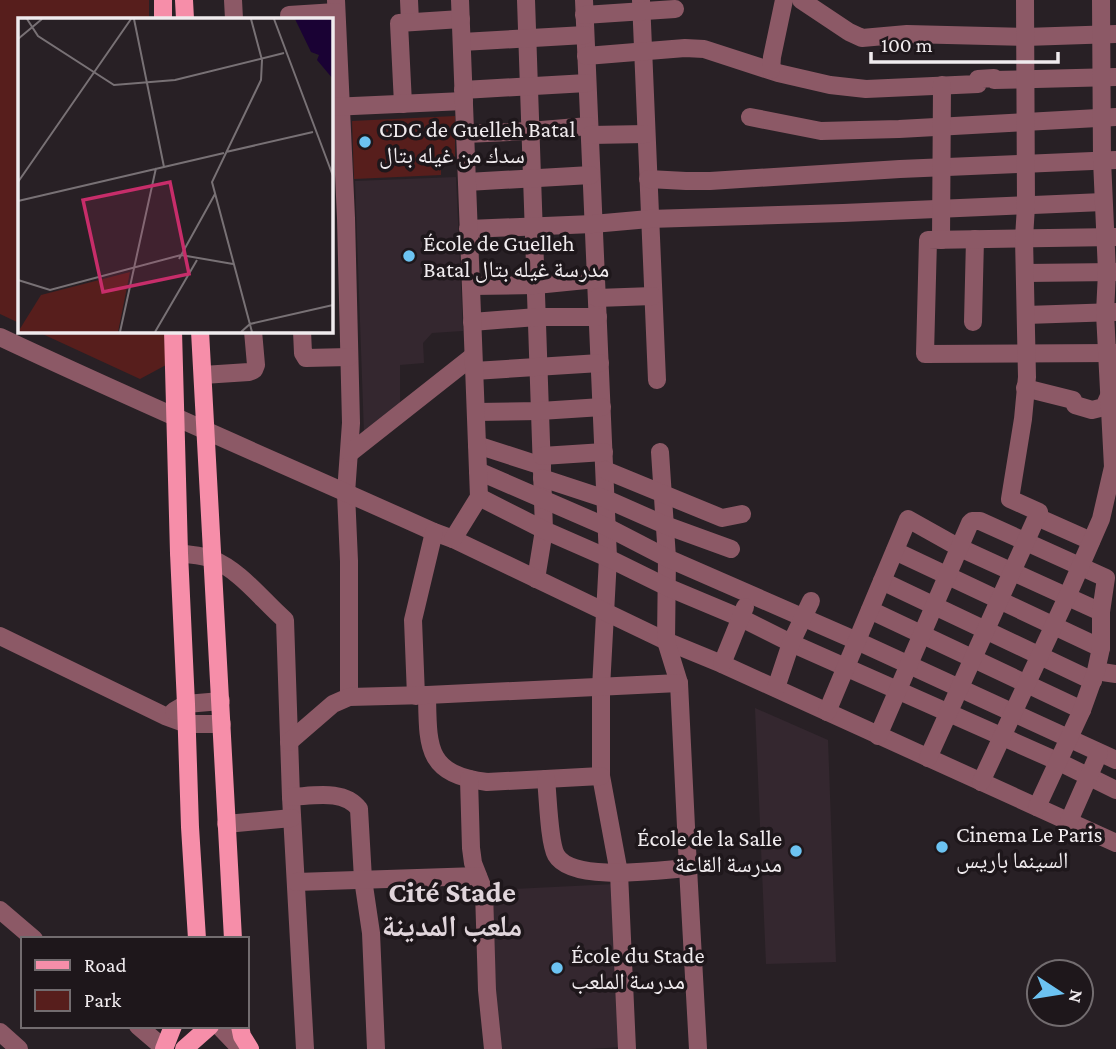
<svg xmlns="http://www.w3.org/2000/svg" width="1116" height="1049" font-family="'Crimson Pro','Noto Naskh Arabic',serif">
	<rect width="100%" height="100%" fill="#282025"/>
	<g fill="#34272f">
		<path d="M456 177 463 331 432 333 423 343 424 363 400 365V411L364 434 355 181Z"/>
		<path d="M755 708 828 740 836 962 766 964Z"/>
		<path d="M615 884 622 1047 590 1049H499L491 890Z"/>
	</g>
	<g fill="#571e1c">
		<path d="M0 0H149V19H19V323L0 314Z"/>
		<path d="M455 116V164L441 165V175L354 179 352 121Z"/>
		<path d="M36 331H164L166 365 140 379Z"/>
	</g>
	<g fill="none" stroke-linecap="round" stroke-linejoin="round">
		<g stroke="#8c5966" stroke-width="18">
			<path d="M233 0 234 19"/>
			<path d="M336 0 346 218 351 423 346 493 349 561V697"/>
			<path d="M409 0 410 22"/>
			<path d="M526 0 544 530 536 579"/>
			<path d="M584 0 608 558 601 688V776L619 873 627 1049"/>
			<path d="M641 0 657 380"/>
			<path d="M801 0 849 32 862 38 907 34 1025 37 1116 34"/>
			<path d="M289 15 336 12"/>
			<path d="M584 15 675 9"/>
			<path d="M462 42 585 35"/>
			<path d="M586 56 685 48 704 49 778 73 830 85 866 89 978 84V79L994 78V80L1116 77"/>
			<path d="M771 70 772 57 784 0"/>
			<path d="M463 90 587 83"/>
			<path d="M403 104 399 23 461 19"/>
			<path d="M331 107 464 101"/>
			<path d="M750 117 821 131 899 129 1116 117"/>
			<path d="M465 134 530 131 589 126"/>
			<path d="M590 135 646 134"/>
			<path d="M648 179 686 181H710L900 169 1116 160"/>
			<path d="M467 182 591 175"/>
			<path d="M468 229 593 224 649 219 843 213 1103 202"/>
			<path d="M941 240 942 85"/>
			<path d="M1025 273 1116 272"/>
			<path d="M471 286 536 285 596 279"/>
			<path d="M597 298 653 296"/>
			<path d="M1026 315 1116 312"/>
			<path d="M472 322 537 317H598"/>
			<path d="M973 322 975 239"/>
			<path d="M302 331 303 353 306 358 349 357"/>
			<path d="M0 337C144 405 290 467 434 532L453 539 666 641 722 664 1116 843"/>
			<path d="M1116 353 925 354 928 240 1116 237"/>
			<path d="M474 371 600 363"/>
			<path d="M203 375 249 372 254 370 256 365 253 331"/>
			<path d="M1025 388 1073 400 1075 405 1092 410 1104 407 1109 396H1114"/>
			<path d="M476 412 540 411 602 407"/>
			<path d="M477 445 542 466"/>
			<path d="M660 452 667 558 666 641 679 683 688 868 698 1049"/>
			<path d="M350 453 473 356"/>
			<path d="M542 456 604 452"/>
			<path d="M605 470 722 518 742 514"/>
			<path d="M478 471 607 527 667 558 857 641 1116 760"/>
			<path d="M542 478 606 499 665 525 731 549"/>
			<path d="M479 497 544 530 608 558 667 587 741 618 791 643 1057 761 1116 790"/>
			<path d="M1037 517 1091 541"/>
			<path d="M453 539 479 497 460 0"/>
			<path d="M895 551 1101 648"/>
			<path d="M179 553C189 555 202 555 212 559 241 571 262 600 285 620L291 797 305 1049"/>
			<path d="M882 581 1093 681"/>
			<path d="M870 610 1082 710"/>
			<path d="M0 636 165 716 187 724H222"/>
			<path d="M722 664 745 607"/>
			<path d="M1096 671 1116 674"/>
			<path d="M776 688 791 643 811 601"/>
			<path d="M427 695C428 748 426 774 487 782L601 776"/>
			<path d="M416 696 413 620 434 532"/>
			<path d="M174 711 186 704 221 701"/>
			<path d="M827 712 908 519 958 547 1101 612"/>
			<path d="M878 736 970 523 972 521H980L1106 578 1101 612V648L1096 671 1082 710 1037 807"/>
			<path d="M289 742 333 704 349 697 427 695 679 683"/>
			<path d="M928 758 1039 512 1010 499 1023 419 1027 377 1024 238 1026 206 1025 0"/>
			<path d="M469 779 471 848 473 863 484 891 487 990 493 1049"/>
			<path d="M546 779C548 797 549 842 556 855 572 883 660 870 688 868"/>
			<path d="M981 782 1067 597 1101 519 1113 467 1105 313 1107 272 1102 160 1101 0"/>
			<path d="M291 797C313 796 344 789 359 809L363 879 371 933 376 1049"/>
			<path d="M1069 821 1099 753"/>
			<path d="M226 824 292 818"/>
			<path d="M296 882 478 876"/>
			<path d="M0 910 34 939"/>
			<path d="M138 1026 165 1049"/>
			<path d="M219 1026 241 1049"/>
			<path d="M0 1032 19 1049"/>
		</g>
		<g stroke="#f68ea9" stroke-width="18">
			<path d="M163 0V19"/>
			<path d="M184 0 185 19"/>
			<path d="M173 331 179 553 186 704 190 827 197 939"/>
			<path d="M200 331 233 939"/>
			<path d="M240 1026 242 1036 250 1049"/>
			<path d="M164 1049 173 1026"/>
			<path d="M184 1049 210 1026"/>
		</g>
	</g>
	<g fill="#6cc3f2" stroke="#1e171b" stroke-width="2.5">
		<circle cx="365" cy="142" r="7"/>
		<circle cx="409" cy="256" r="7"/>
		<circle cx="942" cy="847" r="7"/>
		<circle cx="796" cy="851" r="7"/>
		<circle cx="557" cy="968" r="7"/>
	</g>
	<g text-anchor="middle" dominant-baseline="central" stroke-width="7" stroke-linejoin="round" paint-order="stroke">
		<g font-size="23" fill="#f0ebee" stroke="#1e171b" text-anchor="start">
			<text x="379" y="129">CDC de Guelleh Batal<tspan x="379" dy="26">سدك من غيله بتال</tspan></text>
			<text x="423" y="243">École de Guelleh<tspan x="423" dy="26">Batal مدرسة غيله بتال</tspan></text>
			<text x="956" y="834">Cinema Le Paris<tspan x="956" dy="26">السينما باريس</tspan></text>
			<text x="782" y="838" text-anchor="end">École de la Salle<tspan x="782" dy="26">مدرسة القاعة</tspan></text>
			<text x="571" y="955">École du Stade<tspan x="571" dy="26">مدرسة الملعب</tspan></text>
		</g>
		<g font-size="30" font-weight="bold" fill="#e0d5db" stroke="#1e171b">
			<text x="452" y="891">Cité Stade<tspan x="452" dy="34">ملعب المدينة</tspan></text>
		</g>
	</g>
	<g transform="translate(18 18)">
		<rect width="315" height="315" fill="#282025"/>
		<path d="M112 254 100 314H0L23 277Z" fill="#571e1c"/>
		<path d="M277 1H315V61L299 42 301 37 293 34Z" fill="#1a0234"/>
		<path fill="none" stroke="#787175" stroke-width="2" d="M9 1 20 18 96 67 157 62 266 35M116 1 146 149M233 1 244 42 243 62 194 164 234 314M256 1 315 158M0 21 24 1M208 134 295 114M0 164 113 1M0 183 206 135M161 241 197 176M0 262 32 272 163 237 215 246M102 314 138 150M137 314 179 242M223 314 232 306 315 287"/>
		<path fill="#c72d6a" fill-opacity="0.15" stroke="#c72d6a" stroke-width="3.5" d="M152 164 171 256 85 274 65 182Z"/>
		<rect width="315" height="315" fill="none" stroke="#f0ebee" stroke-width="3.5"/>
	</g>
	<rect x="21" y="937" width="228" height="91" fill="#1e171b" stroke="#726c6f" stroke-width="2"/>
	<rect x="35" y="960" width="35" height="10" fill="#f68ea9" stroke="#726c6f" stroke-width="2"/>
	<text x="84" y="972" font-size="21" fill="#f0ebee">Road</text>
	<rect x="35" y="990" width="35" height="21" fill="#571e1c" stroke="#726c6f" stroke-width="2"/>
	<text x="84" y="1007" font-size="21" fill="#f0ebee">Park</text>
	<g transform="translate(1060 993) rotate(102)"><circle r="33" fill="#1e171b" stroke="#726c6f" stroke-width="2"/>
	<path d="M0-5L12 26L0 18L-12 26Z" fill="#6cc3f2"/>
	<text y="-10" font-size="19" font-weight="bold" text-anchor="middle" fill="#f0ebee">N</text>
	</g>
	<path d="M871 52v10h187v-10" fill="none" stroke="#f0ebee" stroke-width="3.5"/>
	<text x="881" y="52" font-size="21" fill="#f0ebee" stroke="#1e171b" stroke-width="5" paint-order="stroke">100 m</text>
</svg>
